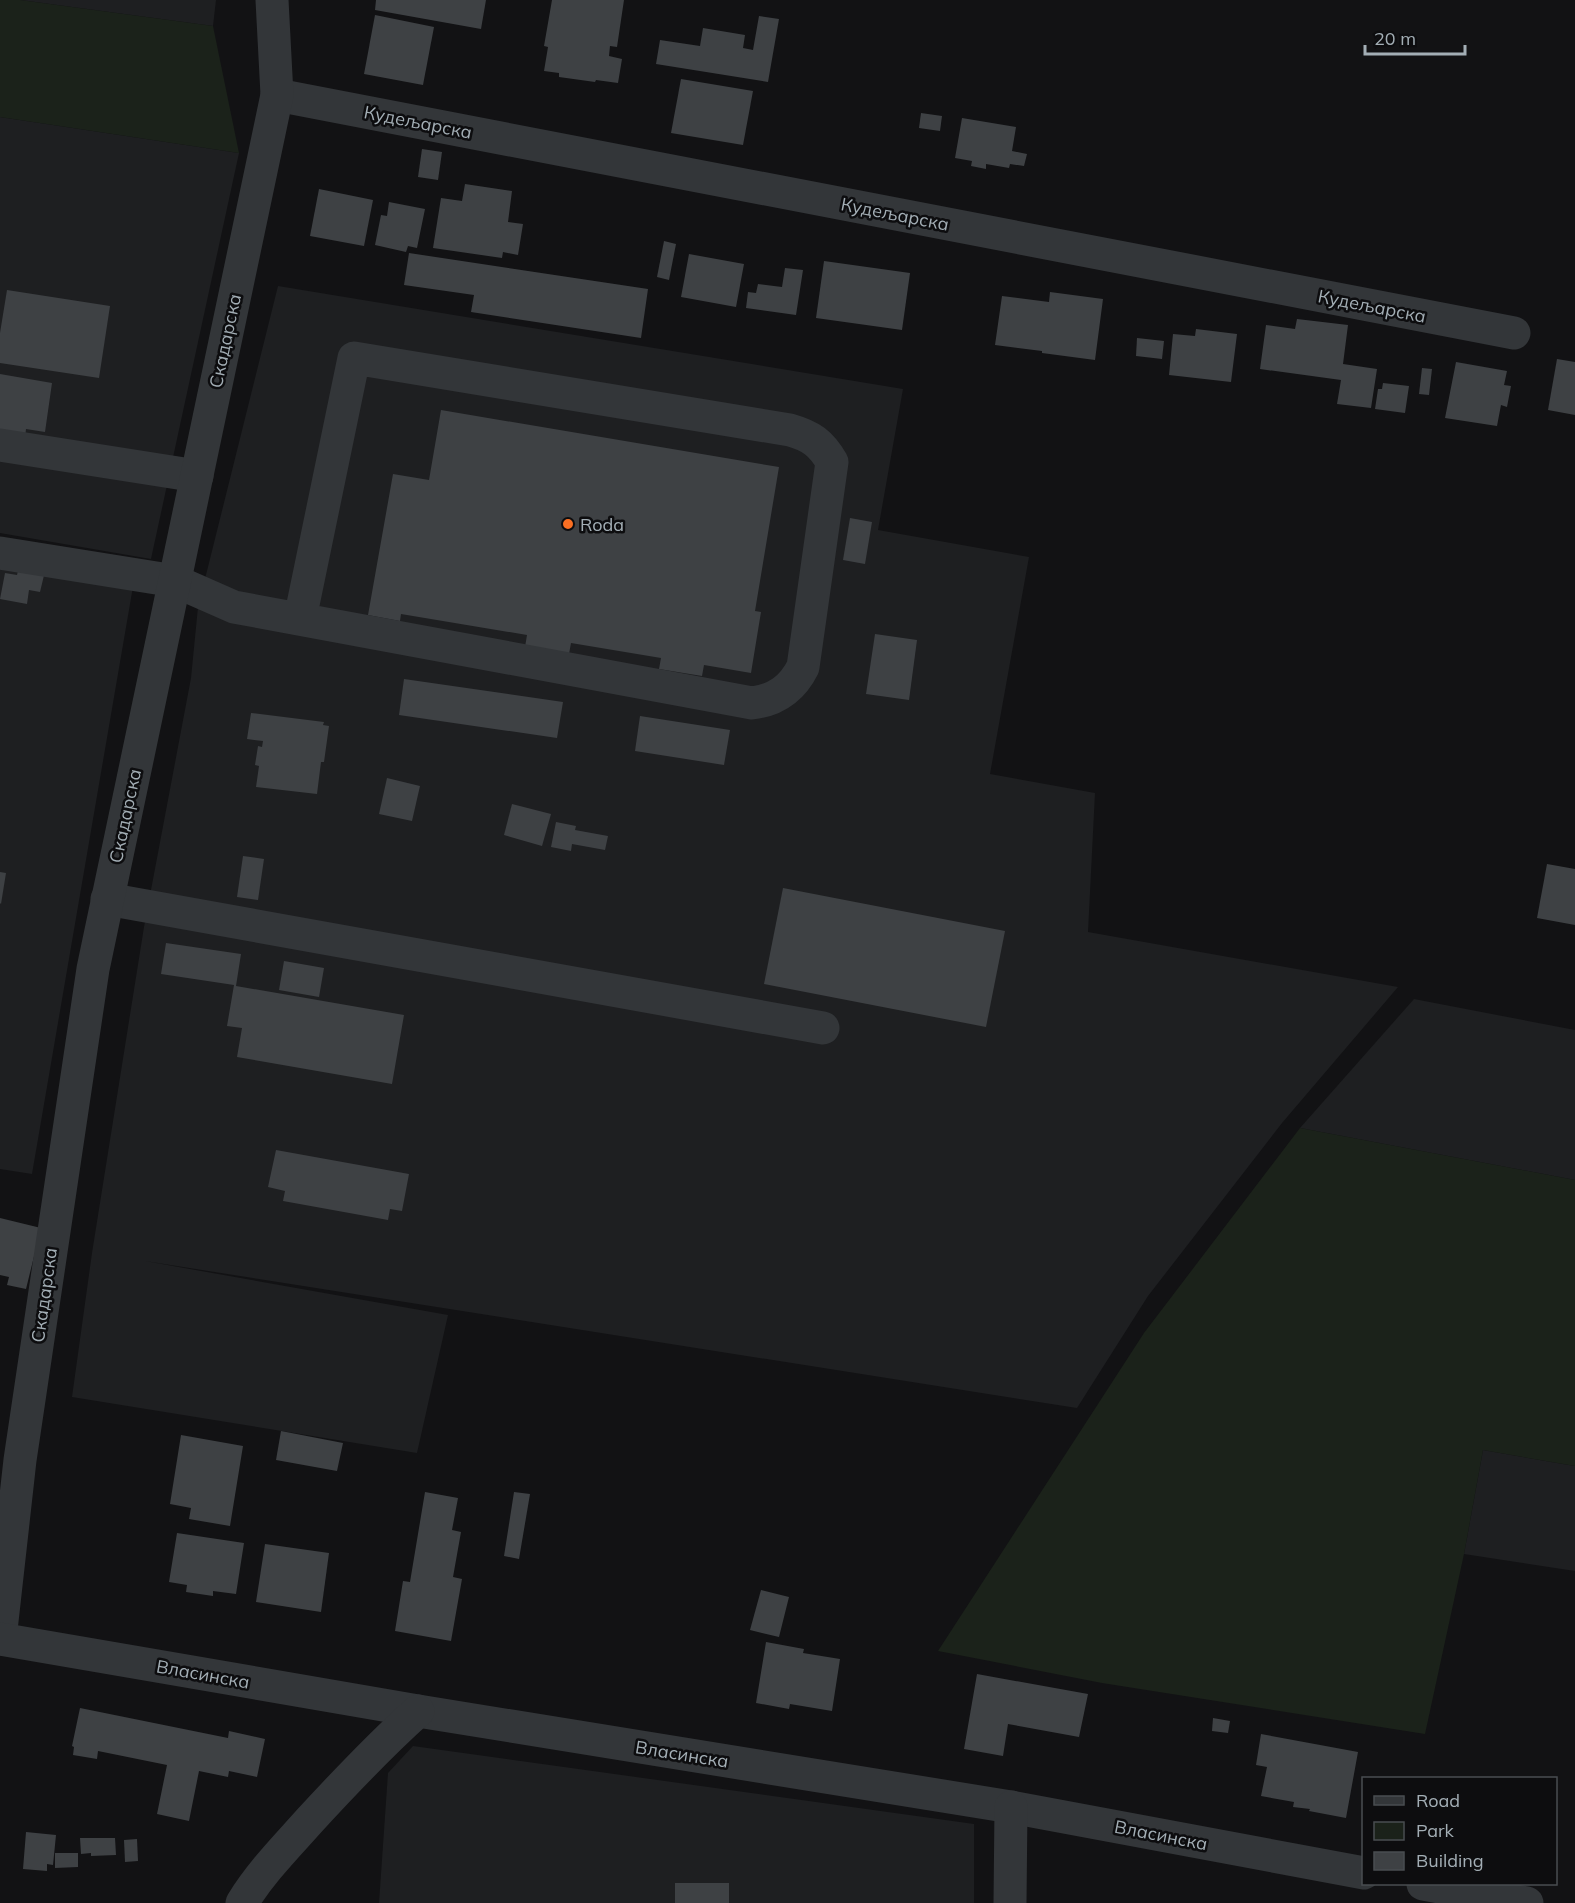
<svg xmlns="http://www.w3.org/2000/svg" width="1575" height="1903" font-family="Mulish,sans-serif">
	<rect width="100%" height="100%" fill="#121214"/>
	<g fill="#1e1f21">
		<path d="M20 0H216L213 26Z"/>
		<path d="M0 117 239 153 151 559 0 533Z"/>
		<path d="M278 286 903 389 878 530 1029 557 990 774 1095 793 1088 932 1398 987 1282 1123 1148 1296 1077 1408 145 1261 448 1315 417 1453 72 1397 92 1253 144 927 191 678 198 607Z"/>
		<path d="M0 552 135 575 32 1174 0 1169Z"/>
		<path d="M1414 999 1575 1030V1180L1300 1128Z"/>
		<path d="M1483 1450 1575 1466V1571L1464 1554Z"/>
		<path d="M413 1746 974 1824V1903H379L388 1773Z"/>
	</g>
	<g fill="#1b221a">
		<path d="M0 0H20L213 26 239 153 0 117Z"/>
		<path d="M1300 1128 1575 1180V1466L1483 1450 1464 1554 1425 1734 1102 1683 938 1651 1144 1333Z"/>
	</g>
	<g fill="#3e4144">
		<path d="M376 0H486L481 29 375 10Z"/>
		<path d="M552 0H624L617 47 610 46 609 56 622 59 618 83 596 80 595 82 559 77V73L544 71 548 47 544 46Z"/>
		<path d="M375 15 434 27 423 85 364 74Z"/>
		<path d="M759 16 779 19 768 82 656 64 660 40 700 46 703 28 745 35 743 48 753 50Z"/>
		<path d="M681 79 753 91 743 145 671 133Z"/>
		<path d="M921 113 942 116 940 131 919 128Z"/>
		<path d="M962 118 1016 127 1012 151 1027 154 1024 166 1010 164 1009 168 986 164V169L971 166 972 161 955 158Z"/>
		<path d="M422 149 442 152 438 180 418 177Z"/>
		<path d="M465 184 512 191 508 222 523 224 518 255 503 252 502 258 433 248 441 198 462 201Z"/>
		<path d="M319 189 373 200 364 246 310 236Z"/>
		<path d="M389 202 425 209 417 248 408 246 406 252 375 245 381 215 387 216Z"/>
		<path d="M664 241 676 244 669 280 657 277Z"/>
		<path d="M409 253 648 289 641 338 471 312 474 295 404 285Z"/>
		<path d="M689 254 744 264 736 307 681 297Z"/>
		<path d="M824 261 910 273 902 330 816 318Z"/>
		<path d="M785 268 803 270 796 315 746 308 748 292 756 293 758 284 782 287Z"/>
		<path d="M7 290 110 306 99 378 0 363V333Z"/>
		<path d="M1050 292 1103 299 1095 360 1042 353V351L995 345 1002 296 1049 302Z"/>
		<path d="M1297 319 1348 325 1343 364 1377 369 1371 408 1337 404 1341 380 1260 369 1266 325 1295 329Z"/>
		<path d="M1196 329 1237 334 1231 382 1169 375 1173 334 1195 336Z"/>
		<path d="M1137 338 1164 341 1162 359 1136 356Z"/>
		<path d="M1557 359 1575 362V415L1548 410Z"/>
		<path d="M1456 362 1507 371 1504 385 1511 386 1507 407 1501 405 1497 426 1445 418Z"/>
		<path d="M1422 368 1432 369 1429 395 1419 394Z"/>
		<path d="M0 374 52 383 45 432 26 429 25 438 0 434Z"/>
		<path d="M1383 383 1409 386 1405 413 1375 409 1378 389H1382Z"/>
		<path d="M441 410 779 467 755 611 761 612 751 673 704 665 702 676 659 669 661 658 571 643 569 654 525 647 527 635 401 614 400 621 368 615 393 474 429 480Z"/>
		<path d="M850 518 872 522 865 564 843 560Z"/>
		<path d="M20 562 46 567 40 592 29 590 27 604 0 599 5 573 17 575Z"/>
		<path d="M875 634 917 640 909 700 866 694Z"/>
		<path d="M404 679 563 702 557 738 399 715Z"/>
		<path d="M251 713 324 722 323 725 329 726 324 762H321L317 794 256 787 259 766 255 765 258 746 262 747 263 741 247 739Z"/>
		<path d="M640 716 730 730 724 765 635 751Z"/>
		<path d="M387 778 420 786 412 821 379 814Z"/>
		<path d="M512 804 551 814 542 846 504 835Z"/>
		<path d="M556 822 576 826 575 830 608 836 605 850 572 844 571 851 551 847Z"/>
		<path d="M243 856 264 859 258 900 237 897Z"/>
		<path d="M1547 864 1575 869V925L1537 918Z"/>
		<path d="M0 872 6 873 1 904 0 903Z"/>
		<path d="M783 888 1005 931 986 1027 764 984Z"/>
		<path d="M166 943 241 954 236 986 404 1015 392 1084 237 1057 242 1028 227 1026 234 985 161 974Z"/>
		<path d="M284 961 324 968 319 997 279 990Z"/>
		<path d="M276 1150 409 1174 402 1211 390 1209 388 1220 283 1201 285 1191 268 1187Z"/>
		<path d="M0 1218 41 1228 26 1289 7 1285 9 1277 0 1275Z"/>
		<path d="M281 1431 343 1443 337 1471 276 1460Z"/>
		<path d="M181 1435 243 1446 230 1526 189 1519 191 1508 170 1504Z"/>
		<path d="M425 1492 458 1498 452 1530 461 1532 453 1577 462 1579 451 1641 395 1631 403 1581 410 1582Z"/>
		<path d="M514 1492 530 1494 519 1559 504 1556Z"/>
		<path d="M177 1533 244 1543 236 1594 213 1591V1596L186 1592 187 1585 169 1582Z"/>
		<path d="M265 1544 329 1553 321 1612 256 1602Z"/>
		<path d="M761 1590 789 1597 779 1637 750 1630Z"/>
		<path d="M766 1642 804 1649 803 1653 840 1659 832 1711 790 1704 789 1709 756 1703Z"/>
		<path d="M977 1674 1088 1694 1079 1737 1008 1724 1003 1756 964 1749Z"/>
		<path d="M80 1708 228 1738 229 1731 265 1739 257 1777 229 1771 228 1777 199 1771 189 1821 157 1814 167 1765 98 1751 97 1759 73 1755 74 1747 72 1746Z"/>
		<path d="M1213 1718 1230 1721 1228 1733 1212 1731Z"/>
		<path d="M1261 1734 1358 1752 1346 1818 1309 1811 1310 1809 1293 1807 1294 1802 1261 1796 1267 1767 1256 1765Z"/>
		<path d="M26 1832 56 1835 53 1865 47 1864V1871L23 1869Z"/>
		<path d="M80 1838H115L116 1855 91 1856V1853L81 1854Z"/>
		<path d="M137 1839 138 1861 125 1862 124 1840Z"/>
		<path d="M55 1853H78V1867L55 1868Z"/>
		<rect x="675" y="1883" width="54" height="20"/>
	</g>
	<g fill="none" stroke-linecap="round" stroke-linejoin="round">
		<g stroke="#333639" stroke-width="33">
			<path d="M277 95 1514 333"/>
			<path d="M0 445 197 476"/>
			<path d="M0 553 175 581 234 607 752 703C776 700 792 689 803 667L832 462C821 443 811 436 790 430L354 358 300 619"/>
			<path d="M107 899 823 1028"/>
			<path d="M0 1639 20 1460 93 969 277 95 272 0"/>
			<path d="M0 1639 418 1711 1011 1807 1364 1873"/>
			<path d="M1423 1884 1527 1903"/>
			<path d="M242 1903C261 1872 286 1847 310 1820 345 1782 380 1745 418 1711"/>
			<path d="M1010 1903 1011 1807"/>
		</g>
	</g>
	<circle fill="#fa6f23" stroke="#0d0d0f" stroke-width="2" cx="568" cy="524" r="6"/>
	<g text-anchor="middle" dominant-baseline="central" stroke-width="5" stroke-linejoin="round" paint-order="stroke">
		<g font-size="18" fill="#a3aeb5" stroke="#0d0d0f">
			<text transform="translate(418 122) rotate(11)">Кудељарска</text>
			<text transform="translate(895 214) rotate(11)">Кудељарска</text>
			<text transform="translate(1372 306) rotate(11)">Кудељарска</text>
			<text transform="translate(225 341) rotate(-78)">Скадарска</text>
			<text transform="translate(125 816) rotate(-78)">Скадарска</text>
			<text transform="translate(44 1295) rotate(-82)">Скадарска</text>
			<text transform="translate(203 1674) rotate(10)">Власинска</text>
			<text transform="translate(682 1754) rotate(9)">Власинска</text>
			<text transform="translate(1161 1835) rotate(11)">Власинска</text>
		</g>
		<g font-size="18" fill="#a3aeb5" stroke="#0d0d0f" text-anchor="start">
			<text x="580" y="524">Roda</text>
		</g>
	</g>
	<rect x="1362" y="1777" width="195" height="108" fill="#0d0d0f" stroke="#494d51" stroke-width="1.5"/>
	<rect x="1374" y="1796" width="30" height="9" fill="#333639" stroke="#494d51" stroke-width="1.5"/>
	<text x="1416" y="1807" font-size="18" fill="#a3aeb5">Road</text>
	<rect x="1374" y="1822" width="30" height="18" fill="#1b221a" stroke="#494d51" stroke-width="1.5"/>
	<text x="1416" y="1837" font-size="18" fill="#a3aeb5">Park</text>
	<rect x="1374" y="1852" width="30" height="18" fill="#3e4144" stroke="#494d51" stroke-width="1.5"/>
	<text x="1416" y="1867" font-size="18" fill="#a3aeb5">Building</text>
	<path d="M1365 45v9h100v-9" fill="none" stroke="#a3aeb5" stroke-width="3"/>
	<text x="1374" y="45" font-size="18" fill="#a3aeb5" stroke="#0d0d0f" stroke-width="4.5" paint-order="stroke">20 m</text>
</svg>
